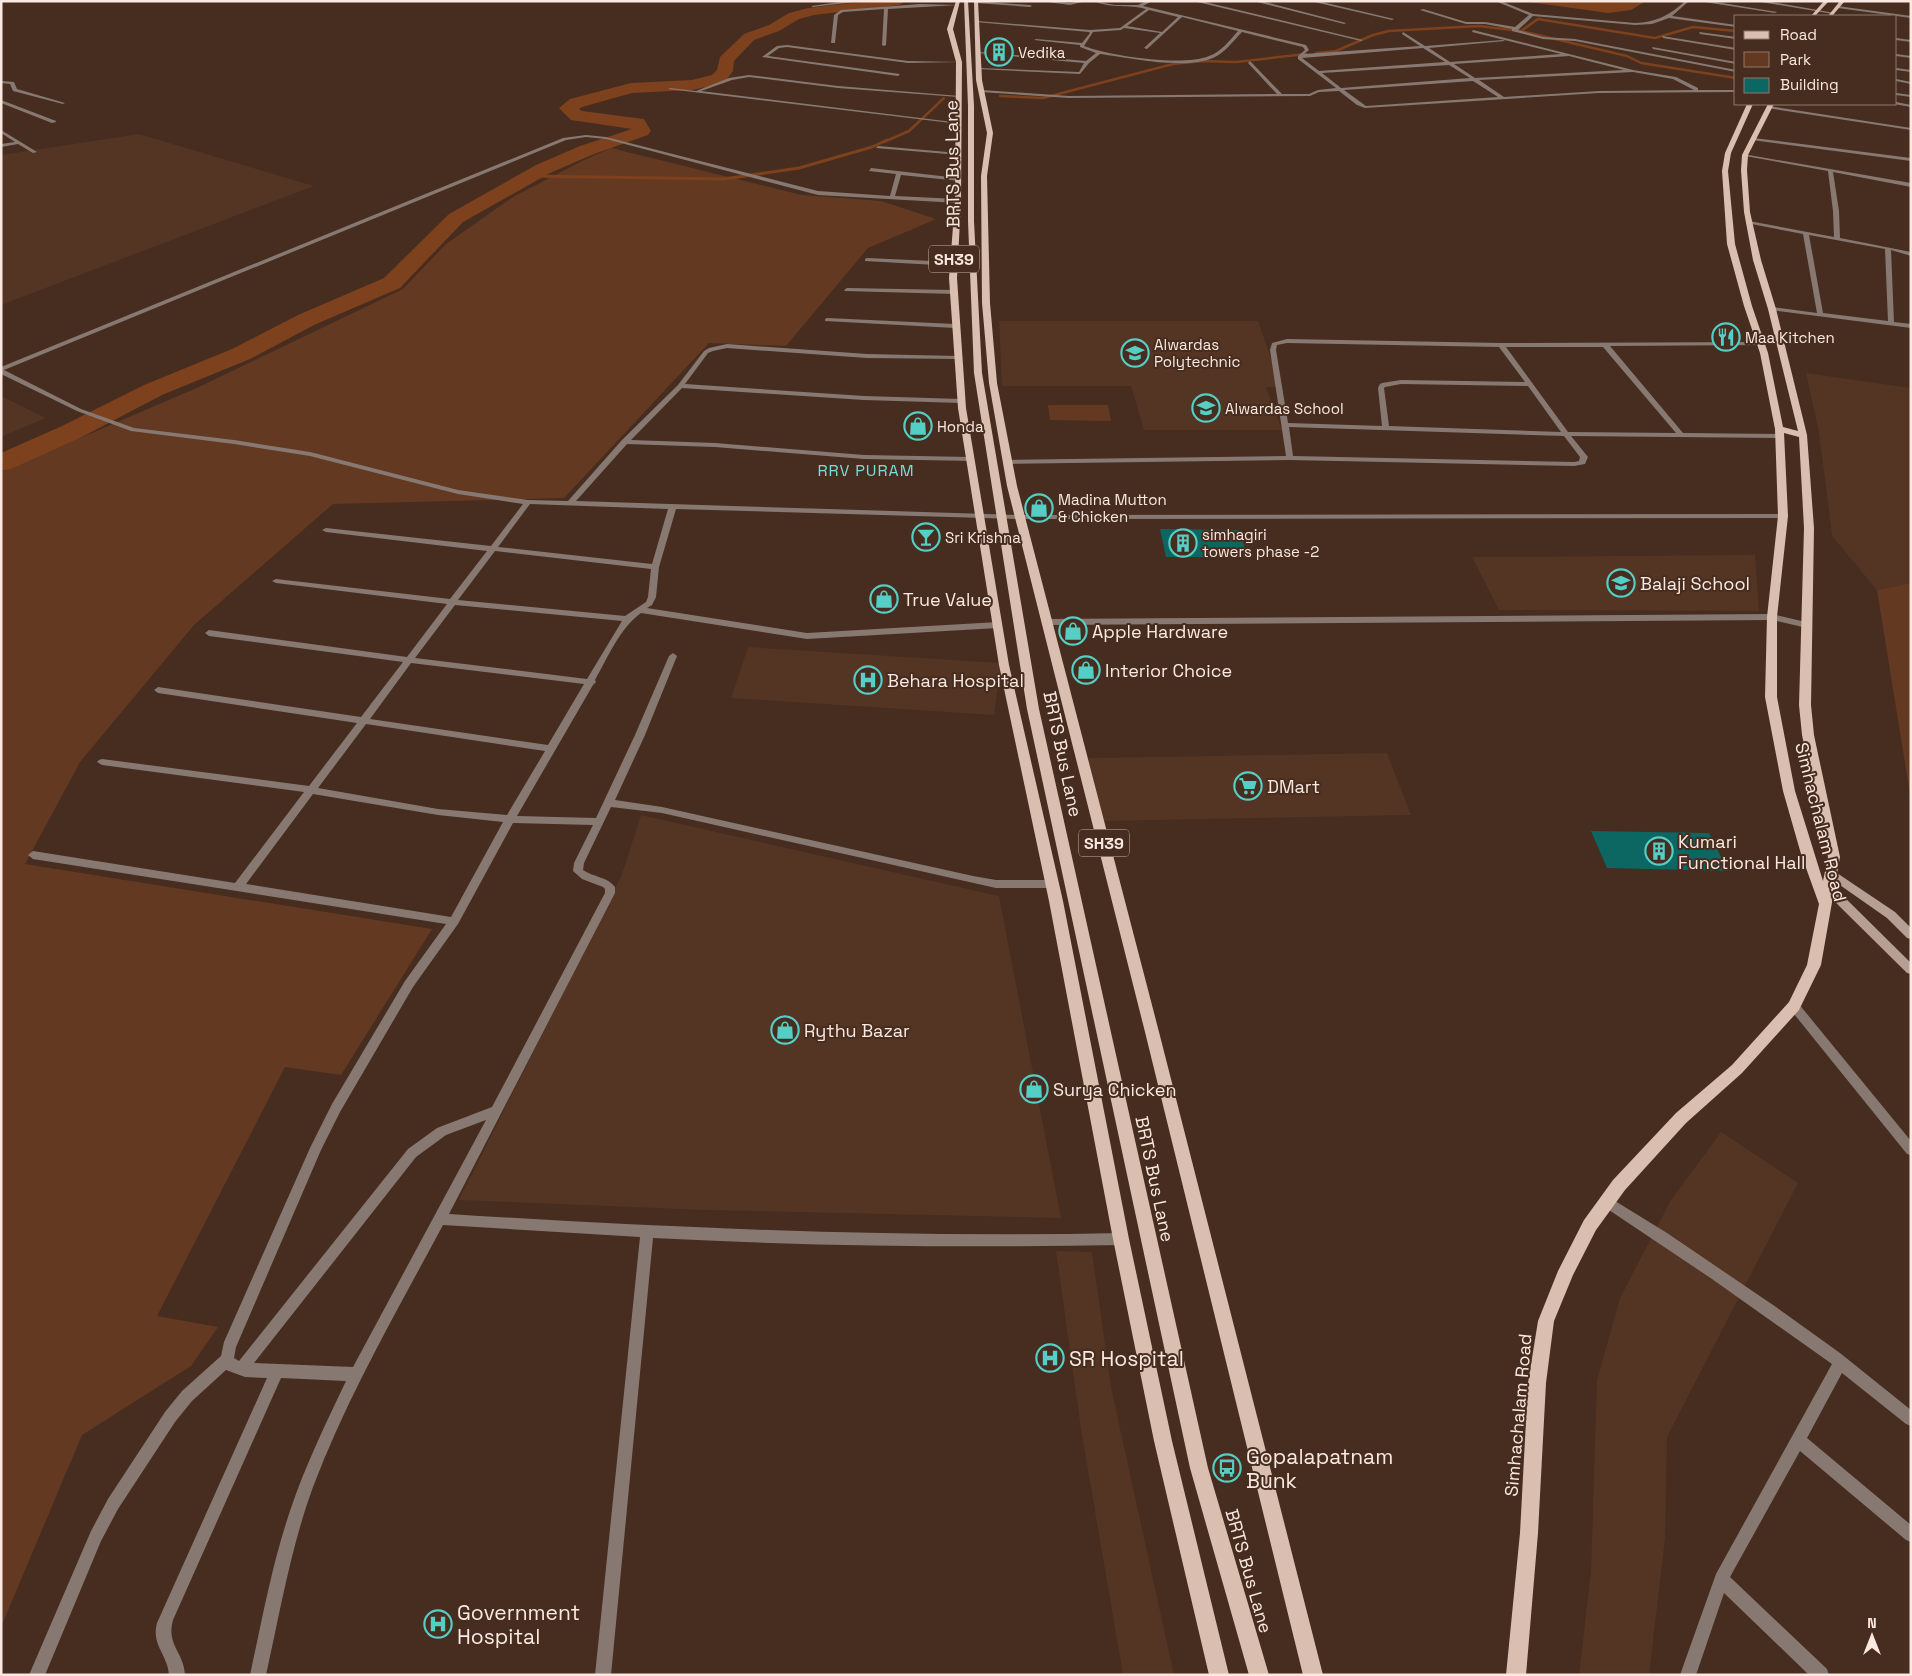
<svg xmlns="http://www.w3.org/2000/svg" width="1912" height="1676" font-family="'Space Grotesk',sans-serif">
	<rect width="100%" height="100%" fill="#462d1f"/>
	<g fill="#543423">
		<path d="M139 134 314 186 1 305V155Z"/>
		<path d="M999 321H1258L1281 387H1266L1282 430H1144L1131 386H1002Z"/>
		<path d="M1806 373 1911 388V583L1877 590 1832 536 1819 433Z"/>
		<path d="M1 396 46 418 1 437Z"/>
		<path d="M1755 555 1759 611 1499 610 1472 557Z"/>
		<path d="M748 647 1001 663 994 715 731 698Z"/>
		<path d="M1387 753 1411 815 1104 821 1088 758Z"/>
		<path d="M641 815 999 896 1061 1218 706 1210 459 1200 621 877Z"/>
		<path d="M1721 1132 1798 1183 1667 1437 1665 1539 1649 1675H1579L1591 1571 1597 1380 1620 1298 1671 1200Z"/>
		<path d="M1056 1251 1092 1252 1111 1387 1174 1675H1123L1081 1429Z"/>
	</g>
	<g fill="#643921">
		<path d="M611 148 802 195 881 201 933 218 934 220 868 248 786 346 709 343 564 498 333 504 194 625 80 762 25 864 432 929 341 1075 285 1067 157 1316 218 1327 191 1366 82 1435 1 1627V472L199 387 403 289 446 244 513 197 582 161Z"/>
		<path d="M1048 405H1108L1111 421 1050 420Z"/>
		<path d="M1911 583V800L1877 590Z"/>
	</g>
	<path fill="#7d411d" d="M1523 1H1646L1631 10 1608 13Z"/>
	<g fill="none" stroke-linecap="round" stroke-linejoin="round">
		<g stroke="#7d411d" stroke-width="2.5">
			<path d="M1521 31 1627 56 1641 63 1736 78"/>
			<path d="M1316 53 1336 51 1373 35 1389 31 1479 26 1521 31 1538 19 1655 38 1693 27 1736 31"/>
			<path d="M1000 96 1043 98 1173 64 1203 61 1236 62 1306 54"/>
			<path d="M884 142 909 131 944 98"/>
		</g>
		<path stroke="#7d411d" stroke-width="3" d="M532 176 724 179 799 168 872 147 887 140"/>
		<path fill="#7d411d" fill-rule="evenodd" d="M869 1H906L899 5 814 15 799 19 779 31 754 40 734 61 733 71 724 83 692 90 632 93 582 107 579 109 582 111 644 119 651 131 648 135 594 154 550 173 463 222 400 288 314 325 250 359 162 395 80 438 11 469 1 471V453L62 426 144 385 232 349 298 315 384 278 449 214 536 165 580 146 632 129 571 120 559 108 570 99 631 83 692 80 712 75 717 70 720 57 744 34 769 25 789 13 808 8Z"/>
	</g>
	<g fill="#0c6662">
		<path d="M1160 529 1240 530 1247 557H1166Z"/>
		<path d="M1591 831 1709 833 1728 871 1607 868Z"/>
	</g>
	<g fill="none" stroke-linecap="round" stroke-linejoin="round">
		<g fill="#877972" fill-rule="evenodd">
			<path d="M848 1H863L813 7 811 6Z"/>
			<path d="M975 1 1030 5 1032 6 1030 7 976 3Z"/>
			<path d="M1040 1 1070 3 1086 1 1070 5Z"/>
			<path d="M1093 1 1115 5H1138L1146 1H1152L1143 6 1306 45 1309 50 1304 54 1420 46 1402 34 1403 32 1425 46 1503 40 1505 41 1429 48 1450 62 1561 54 1472 32 1473 30 1633 70 1676 77 1698 88V90H1736V92L1599 93 1365 108 1357 105 1339 91 1319 92 1310 96 1069 98 980 92 982 90 1069 96 1277 94 1248 63 1250 61 1282 94H1309L1318 90 1336 88 1298 59V56L1305 50 1303 47 1242 32C1233 41 1225 53 1213 58 1184 70 1130 58 1100 54L1089 63 1080 74 977 69 979 68 1079 72 1084 63 977 53 979 52 1086 61 1096 53 1080 47V45L1034 40 1036 39 1082 43 1090 33 1089 32 975 22 977 21 1090 30 1120 28 1146 9C1128 4 1113 9 1093 1ZM1149 10 1178 17 1162 32 1127 26ZM1182 17 1238 31C1230 40 1221 52 1209 56 1183 67 1110 56 1084 46L1093 32 1121 30 1124 28 1160 33 1144 48 1147 49ZM1423 48 1445 62 1319 71 1302 58ZM1569 56 1624 70 1475 78 1454 64ZM1449 65 1470 78 1341 88 1322 73ZM1633 72 1673 79 1694 90 1599 91 1504 97 1479 80ZM1473 81 1498 97 1366 106 1344 90Z"/>
			<path d="M1193 1H1201L1363 40 1361 41Z"/>
			<path d="M1253 1H1261L1346 23 1344 24Z"/>
			<path d="M1310 1H1318L1394 19 1392 20Z"/>
			<path d="M1495 1H1501L1533 14 1635 23C1656 22 1669 16 1685 1H1689L1672 16 1736 25V27L1669 18 1652 24 1635 25 1533 16 1518 30 1543 37 1575 39 1736 70V72L1575 41 1543 39 1512 31V29L1485 24H1466L1420 10 1423 9 1466 22H1485L1515 27 1529 15Z"/>
			<path d="M1698 1H1710L1777 12 1775 13Z"/>
			<path d="M1755 1H1766L1835 13 1833 14Z"/>
			<path d="M920 4 959 5 888 9 886 45 884 46 882 45 884 9 843 12 838 15 835 43H831L834 15 841 10Z"/>
			<path d="M1837 6 1911 16V18L1838 8Z"/>
			<path d="M1699 32 1736 37V39L1700 34Z"/>
			<path d="M1662 36 1736 48V50L1663 38Z"/>
			<path d="M1896 38 1911 40V42L1896 40Z"/>
			<path d="M787 45 908 61 961 62 908 63 787 47 779 48 768 56 900 74 898 76 762 57 777 46Z"/>
			<path d="M1652 47 1736 62V64L1653 49Z"/>
			<path d="M1896 54 1911 56V58L1896 56Z"/>
			<path d="M1896 68 1911 70V72L1896 70Z"/>
			<path d="M749 75 838 86 960 96 958 97 838 88 749 77 732 80 701 91 961 123 959 124 668 89 670 88 696 91 729 78Z"/>
			<path d="M1896 79 1911 82V84L1896 81Z"/>
			<path d="M1 81 14 82 17 89 65 103 63 104 13 91 10 84 1 83Z"/>
			<path d="M1896 93 1911 95V97L1896 95Z"/>
			<path d="M1 100 56 121V122L52 123 1 103Z"/>
			<path d="M1896 102 1911 105V107L1894 104Z"/>
			<path d="M1769 106 1911 128V130L1767 108Z"/>
			<path d="M1 130 37 152 33 153 18 144 1 147V144L15 142 1 133Z"/>
			<path d="M586 135 606 137 818 191 890 196 896 174 869 171 871 168 958 178 960 181 901 175 895 196 958 199 961 201 958 203 818 195 606 139 586 137 566 140 4 370 81 409 134 428 234 440 310 452 458 490 528 500 568 501 622 440 678 385 704 351 709 348 727 344 867 354 958 356 960 357V359L867 358 727 348 713 351 708 353 685 384 864 396 961 399 964 401 961 403 864 400 682 388 631 440 715 443 864 455 970 457H973V461L864 459 715 447 627 444 576 501 1019 515 1783 514 1787 516 1783 518 1019 519 676 509 659 567 656 597 652 605 647 608 807 633 998 622 1002 625 998 628 807 639 641 613C620 628 608 657 595 680L596 682 593 685 517 816 596 818 635 735 669 656 673 653 677 656 645 735 615 800 662 807 973 876 996 880H1053L1057 881 1058 884 1057 887 1053 888H996L662 813 611 807 584 863 583 870C593 877 608 877 615 887V893L449 1214C673 1228 897 1238 1121 1233L1126 1235 1127 1239 1126 1243 1121 1245C965 1248 809 1246 653 1238L611 1675H595L640 1237 443 1225C397 1311 348 1395 313 1487 291 1547 280 1612 266 1675H250C262 1620 272 1564 290 1511 305 1466 326 1423 346 1381L281 1378 173 1620C166 1645 184 1652 185 1675H169C168 1655 151 1645 157 1623L267 1378 245 1377 226 1370 192 1401 175 1422 118 1509 101 1541 45 1675H29L91 1531 108 1499 165 1412 182 1391 221 1356 224 1342 310 1148 332 1104 405 981 446 924 33 859 28 855 33 851 235 883 304 792 102 765 97 762 99 760 102 759 309 786 357 723 158 693 154 690 158 687 361 717 403 662 209 636 205 633 209 630 407 657 447 604 276 583 272 581 276 579 450 599 487 551 326 532 322 530 326 528 491 546 523 504 458 494 310 456 234 444 131 431 77 411 1 374V367L563 138ZM530 504 668 509 652 564 498 547ZM495 551 651 569 648 597 646 602 625 616 458 600ZM455 605 622 621 587 679 415 658ZM411 663 584 684 548 745 370 719ZM366 724 545 751 507 815 438 809 318 788ZM313 794 438 815 503 822 451 917 246 884ZM513 823 593 825 574 863 573 871 582 879 603 887 605 889V893L492 1107 437 1128 408 1149 239 1361 234 1358 236 1347 321 1150 340 1112 413 987 458 924ZM486 1120 353 1367 254 1363 416 1157 446 1135Z"/>
			<path d="M1754 138 1911 158V161L1752 140Z"/>
			<path d="M878 146 959 153 961 154 959 155 876 148Z"/>
			<path d="M1743 154 1911 183V187L1833 172 1839 211 1840 238 1911 252V256L1891 250 1894 322 1911 324V328L1770 310V308L1772 307 1817 313 1803 234 1746 223 1749 221 1834 237 1833 211 1828 171 1745 156ZM1809 235 1885 249 1888 321 1823 313Z"/>
			<path d="M867 258 954 262 957 264 954 266 865 261V259Z"/>
			<path d="M847 288 954 290 957 292 954 294 845 291 844 290Z"/>
			<path d="M827 318 955 324 958 326 955 328 825 321V319Z"/>
			<path d="M1287 339 1501 343 1761 342 1764 344 1763 345 1610 346 1683 433 1779 434 1783 436 1779 438 1571 436 1588 457 1585 464 1574 466 1290 460 1007 464 1003 462 1007 460 1286 456 1270 350 1272 343ZM1287 343 1499 347 1525 382 1401 380 1382 383 1380 384 1378 388 1382 426 1288 423 1276 350 1277 345ZM1506 347H1603L1676 433 1568 432ZM1401 384 1528 386 1561 432 1389 426 1384 388 1385 387ZM1289 427 1564 436 1580 457 1579 461 1574 462 1293 456Z"/>
			<path d="M1772 614 1810 623 1811 625 1807 628 1772 620 1047 625 1043 622 1047 619Z"/>
			<path d="M1794 1001 1798 1003 1911 1141V1155L1907 1154 1790 1009 1788 1006 1790 1003Z"/>
			<path d="M1607 1196 1667 1233 1776 1307 1840 1353 1911 1410V1426L1906 1424 1842 1373 1807 1438 1911 1525V1542L1906 1540 1800 1451 1730 1577 1827 1669 1829 1675H1809L1724 1593 1696 1675H1680L1716 1574 1832 1364 1712 1279 1603 1206 1601 1202 1603 1198Z"/>
		</g>
		<g fill="#b6a095" fill-rule="evenodd">
			<path d="M1831 869 1895 912 1911 928V939L1907 938 1887 918 1827 876 1826 873 1827 870Z"/>
			<path d="M1828 884 1832 885 1911 963V974L1907 973 1824 891 1823 888 1824 885Z"/>
		</g>
		<g fill="#dabeb0" fill-rule="evenodd">
			<path d="M956 1H960L953 29 962 62 961 201 957 278 966 408 1009 665 1063 901 1129 1239 1172 1441 1229 1675H1209L1154 1441 1113 1239 1049 901 999 665 958 408 949 278 955 201 956 62 947 29Z"/>
			<path d="M964 1H968L974 106V221L982 373 1039 709 1208 1468 1269 1675H1249L1190 1468 1027 709 974 373 968 221V106Z"/>
			<path d="M974 1H978L982 80 993 133 987 176 990 303 997 383 1017 486 1159 1032 1323 1675H1303L1145 1032 1007 486 989 383 982 303 981 176 987 133 976 80Z"/>
			<path d="M1824 1H1829L1815 16H1811Z"/>
			<path d="M1840 1H1845L1832 16H1828Z"/>
			<path d="M1747 104H1753L1731 153 1728 171 1735 244 1752 306 1768 353 1783 427 1798 431 1768 309 1753 260 1744 212 1741 170 1742 155 1768 104H1774L1748 155 1747 170 1750 212 1761 260 1776 309 1807 435 1814 528 1811 705 1814 735 1840 857 1821 965 1799 1010 1742 1073 1686 1123 1625 1190 1596 1230 1573 1275 1554 1321 1546 1383 1538 1533 1526 1675H1506L1520 1533 1528 1383 1538 1321 1558 1271 1584 1220 1613 1180 1676 1113 1732 1065 1789 1002 1807 965 1819 904 1801 854 1783 791 1765 697 1767 617 1778 516 1775 429 1760 353 1744 306 1727 244 1722 171 1725 153ZM1784 433 1799 437 1804 528 1799 705 1802 735 1828 857 1823 881 1795 791 1777 697V617L1788 516Z"/>
		</g>
	</g>
	<defs>
		<g id="building-ring" transform="scale(1.4375)"><circle r="9.5" fill="#462d1f" stroke="#55cec5" stroke-width="1.5"/><path d="M-4-6H4V6H1V3H-1V6H-4ZM-2.5-4.3h1.7v1.8h-1.7ZM.8-4.3h1.7v1.8H.8ZM-2.5-1h1.7V.8h-1.7ZM.8-1h1.7V.8H.8Z" fill="#55cec5"/></g>
		<g id="restaurant-ring" transform="scale(1.4375)"><circle r="9.5" fill="#462d1f" stroke="#55cec5" stroke-width="1.5"/><path d="M-5-6h1v4h1v-4h1v4h1v-4h1v5L-1.5 .5V6h-2V.5L-5-1ZM5-6V6H3V1.5H1.5Q1.5-4 5-6Z" fill="#55cec5"/></g>
		<g id="university-ring" transform="scale(1.4375)"><circle r="9.5" fill="#462d1f" stroke="#55cec5" stroke-width="1.5"/><path d="M0-5L7-2L0 1L-7-2ZM-4 1L0 2.5L4 1V4Q0 6-4 4Z" fill="#55cec5"/></g>
		<g id="school-ring" transform="scale(1.4375)"><circle r="9.5" fill="#462d1f" stroke="#55cec5" stroke-width="1.5"/><path d="M0-5L7-2L0 1L-7-2ZM-4 1L0 2.5L4 1V4Q0 6-4 4Z" fill="#55cec5"/></g>
		<g id="shop-ring" transform="scale(1.4375)"><circle r="9.5" fill="#462d1f" stroke="#55cec5" stroke-width="1.5"/><path d="M-5-2.5h2.3a2.7 3.5 0 0 1 5.4 0H5L5.5 6h-11ZM-1.5-2.5h3a1.5 2.3 0 0 0-3 0Z" fill="#55cec5"/></g>
		<g id="bar-ring" transform="scale(1.4375)"><circle r="9.5" fill="#462d1f" stroke="#55cec5" stroke-width="1.5"/><path d="M-6-5H6L.8 .8V4.5H3.5V6h-7V4.5H-.8V.8Z" fill="#55cec5"/></g>
		<g id="hospital-ring" transform="scale(1.4375)"><circle r="9.5" fill="#462d1f" stroke="#55cec5" stroke-width="1.5"/><path d="M-5-5h3v3.5h4V-5h3V5h-3V1.5h-4V5h-3Z" fill="#55cec5"/></g>
		<g id="supermarket-ring" transform="scale(1.4375)"><circle r="9.5" fill="#462d1f" stroke="#55cec5" stroke-width="1.5"/><path d="M-6-5.5h2.5l.6 2H6L4.5 2H-2.5L-4.4-4H-6ZM-1.5 3.2a1.3 1.3 0 1 0 .1 0ZM3 3.2a1.3 1.3 0 1 0 .1 0Z" fill="#55cec5"/></g>
		<g id="bus-ring" transform="scale(1.4375)"><circle r="9.5" fill="#462d1f" stroke="#55cec5" stroke-width="1.5"/><path d="M-5-6H5V4H4V6H2V4H-2V6H-4V4H-5ZM-3.5-4V0h7V-4ZM-3.5 1.2v1.5H-2V1.2ZM2 1.2v1.5H3.5V1.2Z" fill="#55cec5"/></g>
	</defs>
	<g fill-rule="evenodd">
		<use href="#building-ring" x="999" y="52"/>
		<use href="#restaurant-ring" x="1726" y="337"/>
		<use href="#university-ring" x="1135" y="353"/>
		<use href="#school-ring" x="1206" y="408"/>
		<use href="#shop-ring" x="918" y="426"/>
		<use href="#shop-ring" x="1039" y="508"/>
		<use href="#bar-ring" x="926" y="537"/>
		<use href="#building-ring" x="1183" y="543"/>
		<use href="#school-ring" x="1621" y="583"/>
		<use href="#shop-ring" x="884" y="599"/>
		<use href="#shop-ring" x="1073" y="631"/>
		<use href="#shop-ring" x="1086" y="670"/>
		<use href="#hospital-ring" x="868" y="680"/>
		<use href="#supermarket-ring" x="1248" y="786"/>
		<use href="#building-ring" x="1659" y="851"/>
		<use href="#shop-ring" x="785" y="1030"/>
		<use href="#shop-ring" x="1034" y="1089"/>
		<use href="#hospital-ring" x="1050" y="1358"/>
		<use href="#bus-ring" x="1227" y="1468"/>
		<use href="#hospital-ring" x="438" y="1624"/>
	</g>
	<g text-anchor="middle" dominant-baseline="central" stroke-width="4" stroke-linejoin="round" paint-order="stroke">
		<g font-size="15" fill="#fbe9e1" stroke="#462d1f" text-anchor="start">
			<text x="1018" y="52">Vedika</text>
			<text x="1745" y="337">Maa Kitchen</text>
			<text x="1154" y="344">Alwardas<tspan x="1154" dy="17">Polytechnic</tspan></text>
			<text x="1225" y="408">Alwardas School</text>
			<text x="937" y="426">Honda</text>
			<text x="1058" y="499">Madina Mutton<tspan x="1058" dy="17">&amp; Chicken</tspan></text>
			<text x="1202" y="534">simhagiri<tspan x="1202" dy="17">towers phase -2</tspan></text>
			<text x="945" y="537">Sri Krishna</text>
		</g>
		<g fill="#462d1f" stroke="#c5b1a7" stroke-width="1">
			<rect x="929" y="245.5" width="50" height="27" rx="4"/>
			<rect x="1079" y="829.5" width="50" height="27" rx="4"/>
		</g>
		<g font-size="16" font-weight="bold" fill="#fbe9e1">
			<text x="954" y="259">SH39</text>
			<text x="1104" y="843">SH39</text>
		</g>
		<g font-size="16" letter-spacing="1" fill="#74dfd7" stroke="#462d1f">
			<text x="866" y="470">RRV PURAM</text>
		</g>
		<g font-size="18" fill="#fbe9e1" stroke="#462d1f">
			<text transform="translate(952 164) rotate(-91)">BRTS Bus Lane</text>
			<text transform="translate(1063 754) rotate(78)">BRTS Bus Lane</text>
			<text transform="translate(1821 822) rotate(76)">Simhachalam Road</text>
			<text transform="translate(1155 1179) rotate(78)">BRTS Bus Lane</text>
			<text transform="translate(1518 1415) rotate(-85)">Simhachalam Road</text>
			<text transform="translate(1249 1571) rotate(74)">BRTS Bus Lane</text>
		</g>
		<g font-size="18" fill="#fbe9e1" stroke="#462d1f" text-anchor="start">
			<text x="1640" y="583">Balaji School</text>
			<text x="903" y="599">True Value</text>
			<text x="1092" y="631">Apple Hardware</text>
			<text x="1105" y="670">Interior Choice</text>
			<text x="887" y="680">Behara Hospital</text>
			<text x="1267" y="786">DMart</text>
			<text x="1678" y="841">Kumari<tspan x="1678" dy="21">Functional Hall</tspan></text>
			<text x="804" y="1030">Rythu Bazar</text>
			<text x="1053" y="1089">Surya Chicken</text>
		</g>
		<g font-size="21" fill="#fbe9e1" stroke="#462d1f" text-anchor="start">
			<text x="1069" y="1358">SR Hospital</text>
			<text x="1246" y="1456">Gopalapatnam<tspan x="1246" dy="24">Bunk</tspan></text>
			<text x="457" y="1612">Government<tspan x="457" dy="24">Hospital</tspan></text>
		</g>
	</g>
	<rect width="1912" height="1676" fill="none" stroke="#fbe9e1" stroke-width="5"/>
	<rect x="1734" y="15" width="162" height="90" fill="#462d1f" stroke="#8e786d"/>
	<rect x="1744" y="31" width="25" height="8" fill="#dabeb0" stroke="#8e786d"/>
	<text x="1780" y="40" font-size="15" fill="#fbe9e1">Road</text>
	<rect x="1744" y="52" width="25" height="15" fill="#643921" stroke="#8e786d"/>
	<text x="1780" y="65" font-size="15" fill="#fbe9e1">Park</text>
	<rect x="1744" y="78" width="25" height="15" fill="#0c6662" stroke="#8e786d"/>
	<text x="1780" y="90" font-size="15" fill="#fbe9e1">Building</text>
	<g transform="translate(1872 1636)" stroke="#462d1f" stroke-width="4" paint-order="stroke">
	<path d="M0-4L9 19L0 12L-9 19Z" fill="#fbe9e1"/>
	<text y="-8" font-size="14" font-weight="bold" text-anchor="middle" fill="#fbe9e1">N</text>
	</g>
</svg>
